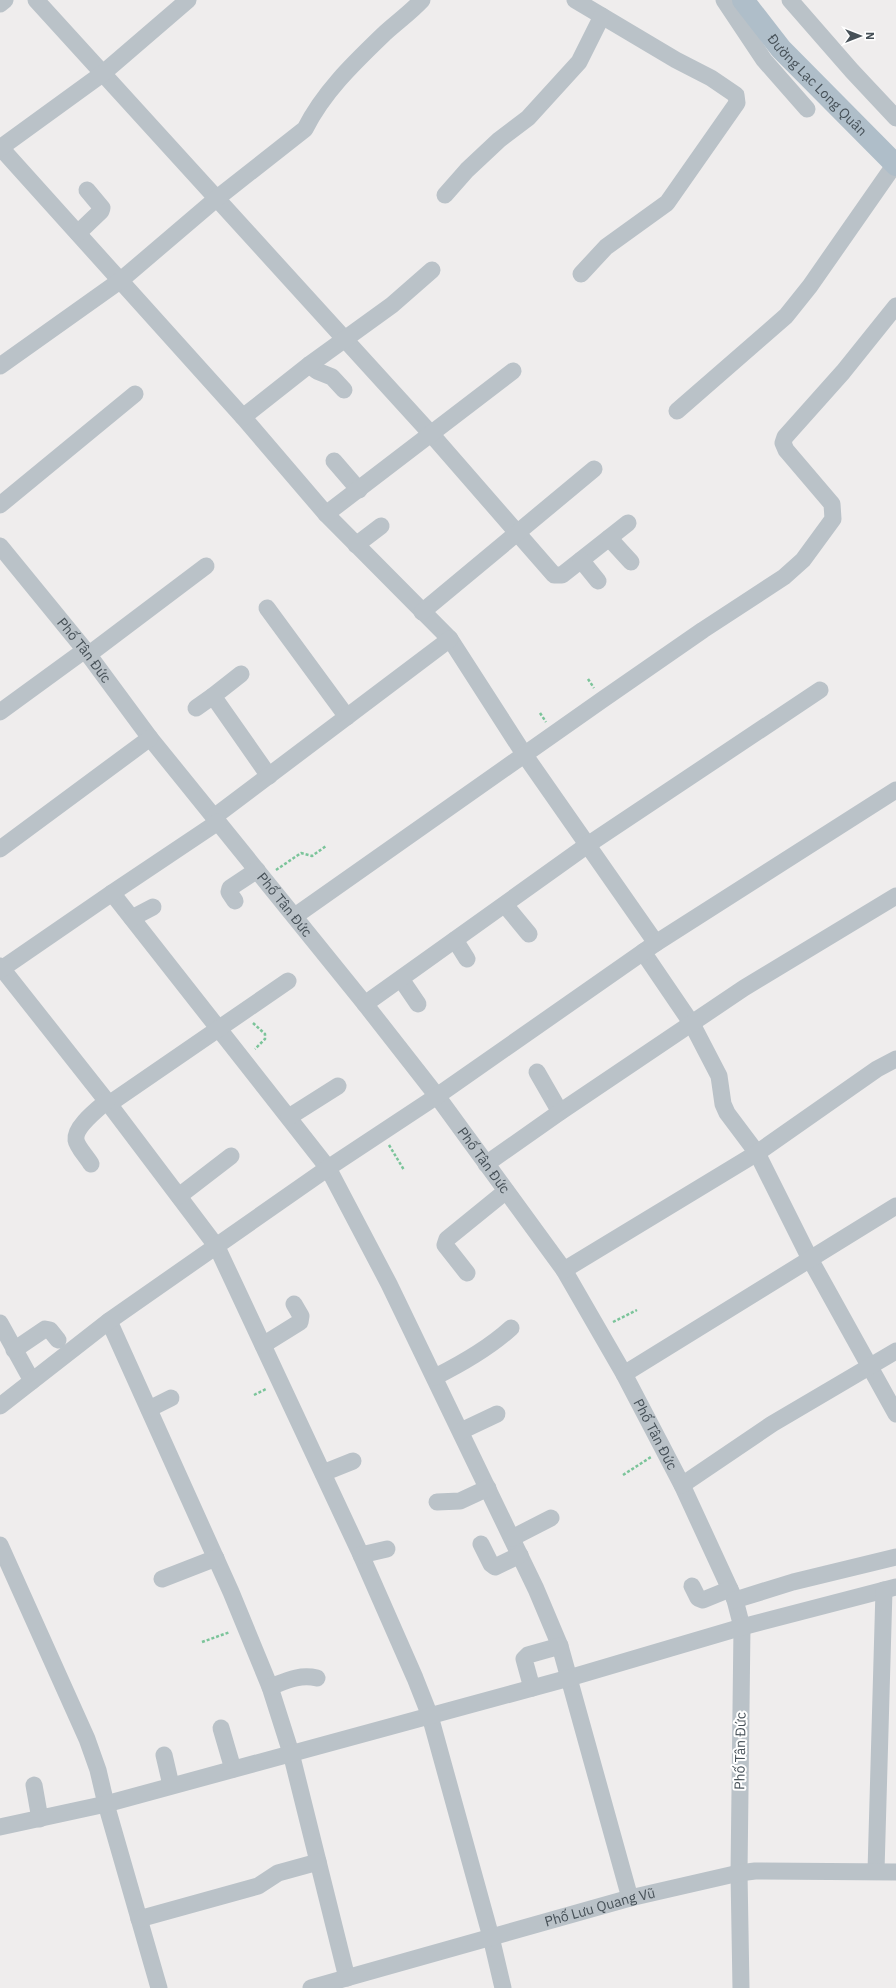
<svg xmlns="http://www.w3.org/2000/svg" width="896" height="1988" font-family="'IBM Plex Sans',sans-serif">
	<rect width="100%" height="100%" fill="#efeded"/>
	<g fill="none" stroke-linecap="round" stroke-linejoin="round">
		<g stroke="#7bc49a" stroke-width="2.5" stroke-dasharray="3 2" stroke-linecap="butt">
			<path d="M588 679 594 688"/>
			<path d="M540 713 546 722"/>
			<path d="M276 870 301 853 312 856 326 846"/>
			<path d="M253 1023 265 1034V1039L255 1049"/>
			<path d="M389 1145 404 1170"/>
			<path d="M613 1322 637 1310"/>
			<path d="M254 1395 266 1389"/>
			<path d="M623 1475 651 1457"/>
			<path d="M202 1642 230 1632"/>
		</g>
		<g stroke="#bac2c8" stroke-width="17">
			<path d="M36 0 432 435 554 575H562L628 523"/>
			<path d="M575 0 676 60 711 78 736 95 737 103 667 203 606 247 581 274"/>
			<path d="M724 0 764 60 807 109"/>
			<path d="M790 0 852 71 896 118"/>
			<path d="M0 4 5 0"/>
			<path d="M0 147 243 417 326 514 450 639 524 754 656 943"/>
			<path d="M0 148 102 74 188 0"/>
			<path d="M445 195 467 170 499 140 528 118 579 62 602 16"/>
			<path d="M78 233 101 211 102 208 87 190"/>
			<path d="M309 365 317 371 332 377 344 390"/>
			<path d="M0 366 121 280 216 199 305 129C324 91 355 62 385 33 397 22 411 12 422 0"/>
			<path d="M677 411 786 316 810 286 895 164"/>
			<path d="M243 417 309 365 392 305 432 270"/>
			<path d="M334 461 359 490"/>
			<path d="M0 505 135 394"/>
			<path d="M326 514 513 371"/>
			<path d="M609 538 631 562"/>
			<path d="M356 545 381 526"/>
			<path id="s1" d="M0 546 85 650 150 738 365 1004 437 1096 564 1270 624 1374 682 1485 735 1600 742 1627 739 1873 741 1988"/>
			<path d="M581 560 598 581"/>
			<path d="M267 608 347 717"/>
			<path d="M422 612 594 469"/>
			<path d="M88 655 206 566"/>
			<path d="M241 674 213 696 269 776"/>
			<path d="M196 708 213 696"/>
			<path d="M0 712 85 650"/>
			<path d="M214 817 450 639"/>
			<path d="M0 849 150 738"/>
			<path d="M112 893 328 1168 389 1284 536 1589 560 1646 630 1898"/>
			<path d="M235 901 229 892 230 888 257 870"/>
			<path d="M505 905 529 934"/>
			<path d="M295 916 602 700 703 630 784 577 803 560 833 519 832 504 786 450 783 443 785 437 843 372 896 306"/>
			<path d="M132 918 153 907"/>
			<path d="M455 940 467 959"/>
			<path d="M643 952 692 1024 719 1076 723 1104 727 1113 757 1153 810 1259 896 1414"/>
			<path d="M0 966 109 1104 217 1247 361 1555 415 1678 430 1716 491 1937 503 1988"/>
			<path d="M0 970 112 893 218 822"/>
			<path d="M401 979 418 1004"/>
			<path d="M365 1004 586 846 820 690"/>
			<path d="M537 1072 560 1112"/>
			<path d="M109 1104 288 981"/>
			<path d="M289 1117 338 1086"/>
			<path d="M91 1164C87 1157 77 1147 76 1140 74 1127 98 1109 107 1101"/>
			<path d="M486 1164 560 1112 744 988 896 896"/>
			<path d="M179 1196 231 1156"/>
			<path d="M564 1270 757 1153 877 1069 896 1059"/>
			<path d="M467 1273 445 1245 447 1239 506 1191"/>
			<path d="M109 1321 231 1592 270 1687 291 1753 347 1978"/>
			<path d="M0 1323 32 1381"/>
			<path d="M263 1345 300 1322 301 1316 294 1304"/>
			<path d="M14 1350 45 1329 50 1330 58 1340"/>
			<path d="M624 1374 896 1206"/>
			<path d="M435 1377C461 1364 489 1348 511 1328"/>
			<path d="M0 1406 109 1321 328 1168 437 1096 656 943 896 790"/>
			<path d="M149 1409 171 1398"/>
			<path d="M461 1431 497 1414"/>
			<path d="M323 1473 353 1461"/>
			<path d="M682 1485 772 1424 896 1351"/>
			<path d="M437 1502 460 1501 488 1488"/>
			<path d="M512 1538 551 1518"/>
			<path d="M481 1544 491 1564 495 1567 520 1555"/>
			<path d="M0 1545 87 1739 98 1770 106 1804 159 1988"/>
			<path d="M361 1555 387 1549"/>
			<path d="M162 1579 216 1558"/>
			<path d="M692 1586 698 1598 703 1600 730 1589"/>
			<path d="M735 1600 793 1582 896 1557"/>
			<path d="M270 1687C286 1681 299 1674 317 1678"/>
			<path d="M532 1688 524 1659 528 1655 560 1646"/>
			<path d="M221 1728 233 1769"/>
			<path d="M164 1755 171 1785"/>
			<path d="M34 1785 40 1819"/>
			<path d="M0 1827 106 1804 569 1678 742 1627 896 1587"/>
			<path d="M876 1871 884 1590"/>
			<path d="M139 1919 258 1886 278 1873 318 1862"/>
			<path id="s2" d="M311 1988 630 1898 739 1873 755 1871 896 1872"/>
		</g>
		<path stroke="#afbec9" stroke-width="22" id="s3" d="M743 0 781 49 896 165"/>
	</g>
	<g text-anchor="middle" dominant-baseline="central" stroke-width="4" stroke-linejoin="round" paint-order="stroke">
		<g font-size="14" fill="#475158" stroke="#fff">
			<text stroke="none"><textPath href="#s3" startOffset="113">Đường Lạc Long Quân</textPath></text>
			<text stroke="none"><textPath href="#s1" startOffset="134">Phố Tân Đức</textPath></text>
			<text stroke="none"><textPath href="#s1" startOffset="458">Phố Tân Đức</textPath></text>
			<text stroke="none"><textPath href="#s1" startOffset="782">Phố Tân Đức</textPath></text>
			<text stroke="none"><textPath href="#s1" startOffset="1106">Phố Tân Đức</textPath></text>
			<text transform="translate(740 1751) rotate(-89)">Phố Tân Đức</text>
			<text stroke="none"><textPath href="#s2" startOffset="300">Phố Lưu Quang Vũ</textPath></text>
		</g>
	</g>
	<g transform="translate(860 36) rotate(90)" stroke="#ffffff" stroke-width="3" paint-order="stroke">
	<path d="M0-3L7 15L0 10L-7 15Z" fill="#475158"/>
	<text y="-6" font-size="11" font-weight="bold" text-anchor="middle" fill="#475158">N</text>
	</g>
</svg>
